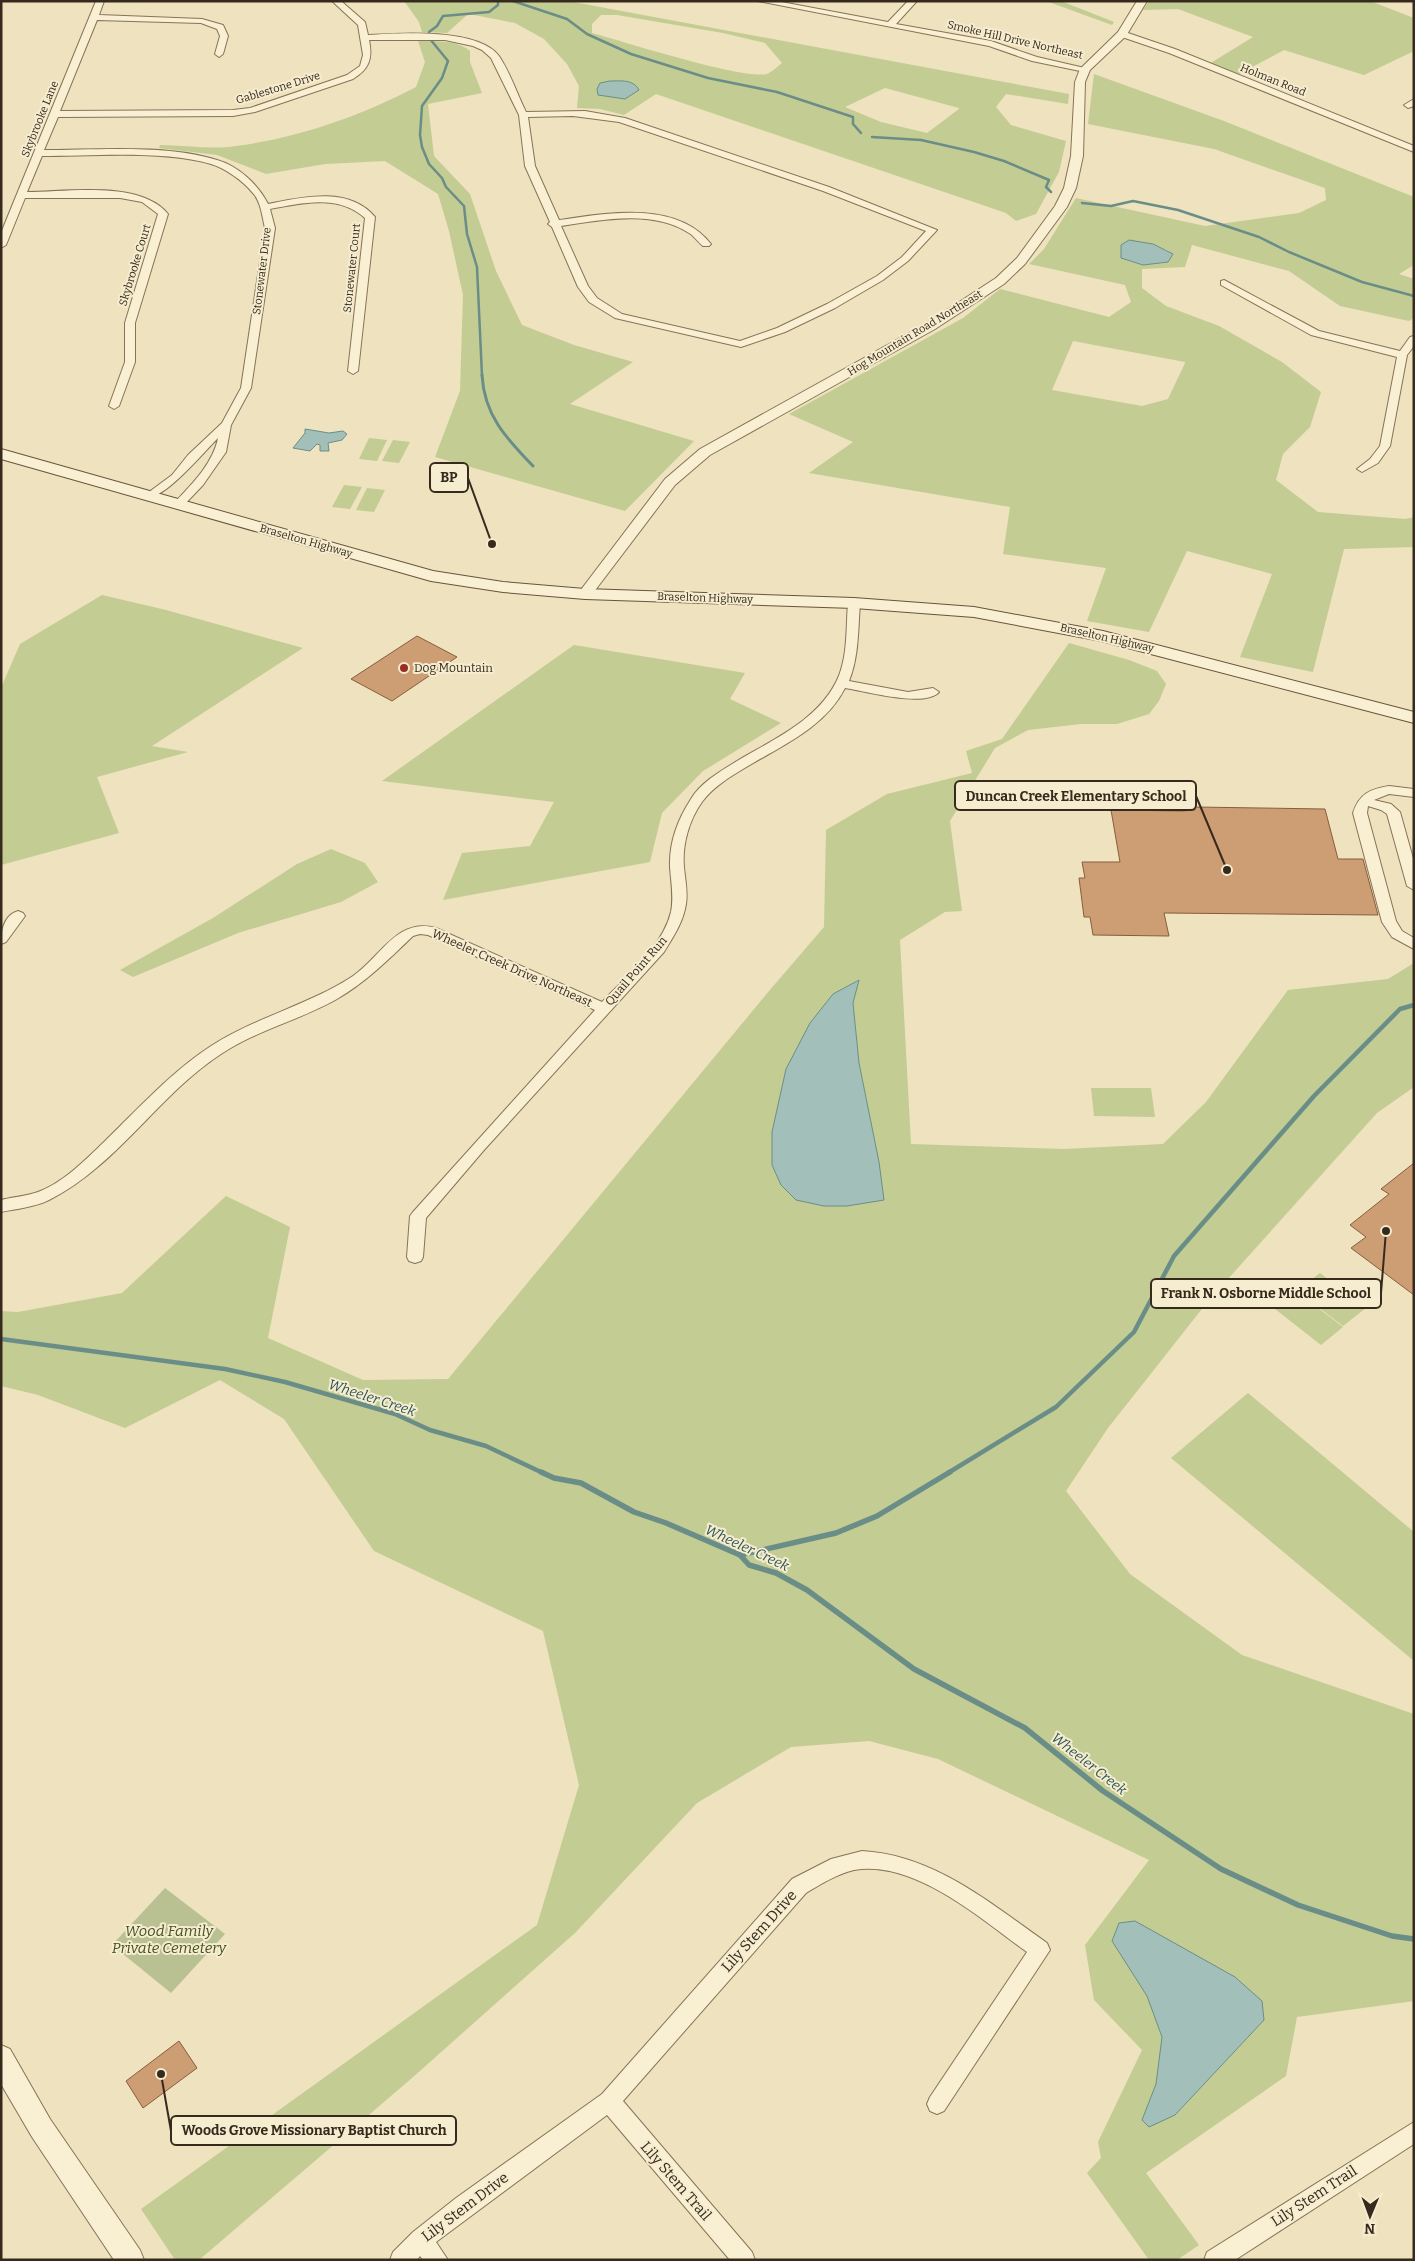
<svg xmlns="http://www.w3.org/2000/svg" width="1415" height="2261" font-family="Bitter,serif">
	<rect width="100%" height="100%" fill="#eee2bf"/>
	<g fill="#c3cc93" fill-rule="evenodd">
		<path d="M404 1H568L1069 94 1068 104 1006 94 996 107 1011 125 1066 141 1059 172 1036 214 1016 221 1006 213 656 94 624 115 600 109 577 108 579 86 567 64 544 39 515 23 474 15H467L447 33 422 32 419 22ZM601 15H617L723 33 765 43 782 63C778 66 772 72 767 74 743 80 622 41 592 33V24ZM885 88 959 108V109L927 133 881 122 845 107Z"/>
		<path d="M1046 1H1061L1114 22 1112 25Z"/>
		<path d="M1149 1H1370L1414 18V51L1364 75 1284 50 1239 74 1209 64 1253 37 1178 9 1143 10Z"/>
		<path d="M418 41C434 41 458 40 470 51V62L482 93 428 104 434 156 470 194 496 271 522 325 574 345 633 362 570 404 694 441 625 511 435 457 460 391 463 295 449 231 438 194 385 161 325 164 266 174 217 155 159 148 160 145C185 145 212 150 236 146 298 138 361 116 416 87L425 62Z"/>
		<path d="M1094 74 1224 121 1414 197V265L1399 274 1414 279V318L1409 321 1340 306 1289 271 1192 245 1185 267 1142 269V288L1166 306 1219 326 1282 362 1321 392 1310 427 1283 454 1276 480 1318 512 1405 519 1414 517V547L1344 549 1313 672 1240 657 1272 574 1187 551 1149 632 1087 621 1106 568 1003 554 1010 507 809 473 853 442 789 414 963 318 1000 289 1109 317 1131 302 1125 285 1029 264 1044 249 1076 198 1205 226 1299 213 1326 200 1325 188 1214 149 1088 124ZM1165 249 1173 255 1167 262 1143 265 1122 258ZM1073 341 1185 362V363L1168 399 1142 406 1052 390Z"/>
		<path d="M369 438 387 440 377 461 359 459Z"/>
		<path d="M393 440 410 442 399 463 382 461Z"/>
		<path d="M344 485 362 487 350 509 332 507Z"/>
		<path d="M367 488 385 490 374 512 356 510Z"/>
		<path d="M102 595 166 610 303 648 152 746 188 752 97 777 119 833 1 865V688L20 644Z"/>
		<path d="M1069 643 1129 660 1157 671 1166 684 1159 701 1149 714 1117 724H1081L1028 730 995 748 950 821 962 911 945 912 900 940 911 1144 1064 1149 1163 1144 1206 1102 1288 990 1388 979 1414 963V1087L1377 1113 1209 1300 1108 1428 1066 1491 1130 1574 1242 1655 1414 1714V2001L1297 2017 1286 2076 1146 2173 1199 2245 1177 2260H1149L1087 2173 1101 2158 1098 2142 1142 2050 1094 2000 1085 1945 1149 1860 938 1759 869 1741 791 1747 697 1803 575 1933 412 2078 199 2260H175L141 2209 537 1925 579 1785 543 1631 374 1551 284 1419 220 1380 125 1428 38 1395 1 1386V1311L18 1312 122 1293 226 1196 290 1227 268 1338 363 1380 448 1379 769 991 824 927 826 830 887 794 972 773 966 751 1002 739ZM858 980 853 1003 859 1063 879 1162 810 1023 833 994ZM1135 1921 1157 1934 1264 2020 1175 2115 1143 2120 1156 2084 1162 2037 1147 1996 1112 1941Z"/>
		<path d="M574 645 745 673 730 699 781 723 703 771 662 813 650 862 443 900 462 853 530 846 554 802 382 781Z"/>
		<path d="M331 849 365 863 378 882 341 902 238 933 133 977 120 970 213 918 297 864Z"/>
		<path d="M1091 1088H1151L1155 1117 1094 1116Z"/>
		<path d="M1320 1273 1366 1308 1343 1326 1297 1291Z"/>
		<path d="M1297 1292 1343 1327 1321 1345 1275 1309Z"/>
		<path d="M1248 1393 1414 1532V1661L1171 1458Z"/>
	</g>
	<path fill="#b9c193" d="M165 1888 225 1934 171 1993 112 1945Z"/>
	<g fill="#a2c0b9" stroke="#6a8e87">
		<path d="M610 81C621 81 633 79 639 90L625 99 598 95 597 89 600 83Z"/>
		<path d="M1129 240 1153 244 1173 254 1168 262 1143 265 1121 258V245Z"/>
		<path d="M305 429 329 433 343 431 347 434 342 440 328 443 329 451H320V445L317 444 310 451 293 448 305 433Z"/>
		<path d="M859 980 853 1003 859 1063 879 1162 884 1200 847 1206H824L796 1200 781 1185 772 1165V1132L786 1069 810 1023 833 994Z"/>
		<path d="M1135 1921 1235 1977 1262 2001 1264 2020 1175 2115 1149 2127 1142 2120 1156 2084 1162 2037 1147 1996 1112 1941 1119 1923Z"/>
	</g>
	<g fill="none" stroke-linecap="round" stroke-linejoin="round">
		<g stroke="#6a8e87" stroke-width="2.5">
			<path d="M513 1 567 19 587 34 631 54 708 78 777 92 853 117V124L861 133"/>
			<path d="M429 32 437 26 443 16 489 12 498 5V1"/>
			<path d="M430 39 448 61 442 78 422 106 420 135 422 147 429 164 442 178 446 187 464 206 467 234 477 267 482 376"/>
			<path d="M872 137 921 140 974 152 1004 161 1049 180 1046 187 1051 192"/>
			<path d="M1082 203 1111 206 1133 201 1178 210 1259 237 1289 252 1362 282 1414 296"/>
		</g>
		<path stroke="#6a8e87" stroke-width="3" d="M482 375C484 415 506 438 533 466"/>
		<g stroke="#6a8e87" stroke-width="4.5">
			<path d="M1 1339 225 1369 285 1382 395 1414 430 1430 486 1446 543 1473"/>
			<path d="M948 1473 1056 1407 1134 1332 1174 1256 1314 1096 1400 1009 1414 1005"/>
		</g>
		<g stroke="#6a8e87" stroke-width="5.5">
			<path d="M541 1472 554 1478 581 1483 634 1512 666 1523 740 1555 749 1565 776 1573 807 1590 914 1669 1025 1728 1103 1791 1221 1869 1298 1905 1392 1936 1414 1939"/>
			<path d="M740 1555 836 1533 877 1516 950 1472"/>
		</g>
	</g>
	<g fill="#cd9d74" stroke="#875e3d">
		<path d="M417 636 457 657 392 701 351 679Z"/>
		<path d="M1195 807 1325 809 1338 859H1363L1378 915 1164 913 1169 936 1093 935 1090 917H1084L1079 878H1085L1082 862H1120L1111 810 1182 811 1195 810Z"/>
		<path d="M1414 1163V1295L1351 1248 1366 1237 1350 1225 1389 1194 1381 1189Z"/>
		<path d="M179 2041 197 2068 143 2108 126 2081Z"/>
	</g>
	<g fill="none" stroke-linecap="round" stroke-linejoin="round">
		<g stroke="#877357" stroke-width="2">
			<g id="minor">
				<path d="M96 1H104L99 15 202 19 223 25 228 36 223 54 219 57 215 54 220 36 217 29 201 23 97 20 60 111 233 110 250 108 347 75 360 66 363 55 358 25 332 1H341L365 22 368 35C400 33 478 28 499 56 510 72 517 94 526 112L585 111 625 118 829 187 937 230 908 261 883 280 835 308 785 332 741 347 615 318 589 302 578 287 552 227 548 224 550 222 525 166 519 115 491 58 482 50 473 46 445 40H369C373 59 369 69 353 79L255 112 233 116 58 117 44 150C96 150 167 144 217 160 238 166 258 184 268 204 303 197 349 186 375 217L358 371 353 374 348 371 365 218C338 194 303 203 270 209L275 228 251 388 231 425 226 452 203 485 184 505H176L174 503 176 501C193 483 213 463 218 438 205 451 163 501 147 497L145 495 172 475 188 455 222 423 241 388 265 228C262 216 261 201 252 192 243 181 225 168 211 164 165 150 91 156 42 156L27 192C67 192 141 180 168 214L135 323V362L119 406 114 409 109 406 125 362V323L158 214 142 202 120 198H25L6 245 1 248V233ZM573 116 619 122 823 191 926 231 902 257 877 276 827 304 777 328 740 341 622 314 597 298 588 286 561 226C600 220 653 209 689 233 694 236 698 242 703 246H709L711 244C677 200 607 213 559 220L535 166 528 117Z"/>
				<path d="M758 1H776L888 22 908 1H917L896 24 991 41 1037 57 1089 69 1085 72 1032 61 989 46Z"/>
				<path d="M1119 32H1125L1175 49 1414 146V152L1169 53 1119 36Z"/>
				<path d="M1414 99V106L1408 108 1404 105Z"/>
				<path d="M1224 280 1319 331 1400 351 1410 337 1414 336V346L1407 355 1390 446 1378 463 1362 472 1357 469 1370 459 1380 446 1397 357 1311 335 1221 285V281Z"/>
				<path d="M854 599 860 603C858 628 859 657 849 681L908 692 933 688 939 692C925 708 865 691 845 688 825 728 779 747 743 769 728 778 712 788 702 802 689 820 682 845 684 867 685 879 688 892 686 904 683 923 673 937 664 952L484 1150 426 1218 423 1257 421 1261 415 1263 409 1261 407 1257 410 1216 413 1212 595 1010 428 935 420 934 413 936C389 959 366 982 337 999 300 1020 257 1030 221 1054 158 1095 117 1166 49 1200 35 1207 16 1209 1 1212V1200C13 1197 27 1196 38 1192 64 1182 84 1161 104 1142 138 1109 171 1072 211 1046 256 1017 309 1005 353 976 381 957 397 917 436 928L602 1002C626 976 662 948 671 912 674 897 671 882 670 867 669 842 678 819 691 799 701 782 721 771 737 761 774 739 820 719 838 678 848 655 846 627 848 603Z"/>
				<path d="M1389 786 1414 789V797L1389 794 1374 800 1391 804 1400 812 1414 862V890L1407 886 1387 814 1381 810 1368 806 1367 813 1396 921 1402 931 1414 938V949L1392 937 1382 922 1353 813C1359 794 1370 789 1389 786Z"/>
				<path d="M18 911 23 913 25 916 6 942 1 944C1 931 4 915 18 911Z"/>
				<path d="M862 1851C934 1855 990 1903 1047 1943L1050 1950 944 2111 937 2114 930 2111 927 2104 930 2097 1027 1952C982 1920 914 1859 854 1870 837 1874 821 1884 806 1893L623 2101 752 2252 755 2260H730L607 2115 436 2242 448 2260H423L420 2256 417 2260H390L393 2252 413 2232 456 2198 602 2094 792 1879 831 1859Z"/>
				<path d="M1414 2122V2144L1235 2260H1204L1207 2252Z"/>
			</g>
		</g>
		<g stroke="#877357" stroke-width="2">
			<g id="tertiary">
				<path d="M1137 1H1147L1126 36 1090 70 1085 82 1083 156 1076 188 1067 207 1025 264 1004 284 935 329 710 455 675 485 590 597H580L578 594 580 591 665 479 700 449 927 323 996 278 1017 258 1055 206 1064 188 1071 156 1075 82 1080 69 1118 32Z"/>
				<path d="M1 2045 10 2049 50 2119 140 2250 144 2260H114L32 2137 1 2084Z"/>
			</g>
		</g>
		<g stroke="#69543b" stroke-width="2">
			<path id="secondary" d="M1 449 433 571 503 582 585 589 854 598 974 607 1103 631 1414 712V723L1101 641 974 617 854 608 585 599 503 592 431 581 1 459Z"/>
		</g>
		<use href="#minor" fill="#f9efd2" fill-rule="evenodd"/>
		<use href="#tertiary" fill="#f9efd2" fill-rule="evenodd"/>
		<use href="#secondary" fill="#f9efd2" fill-rule="evenodd"/>
	</g>
	<circle fill="#972b26" stroke="#f6eccf" stroke-width="2" cx="404" cy="668" r="5"/>
	<g text-anchor="middle" dominant-baseline="central" stroke-width="4" stroke-linejoin="round" paint-order="stroke">
		<g font-size="11" fill="#362a1c" stroke="#f6eccf">
			<text transform="translate(1015 40) rotate(13)">Smoke Hill Drive Northeast</text>
			<text transform="translate(1273 80) rotate(22)">Holman Road</text>
			<text transform="translate(278 88) rotate(-17)">Gablestone Drive</text>
			<text transform="translate(40 119) rotate(-68)">Skybrooke Lane</text>
			<text transform="translate(135 265) rotate(-73)">Skybrooke Court</text>
			<text transform="translate(352 268) rotate(-84)">Stonewater Court</text>
			<text transform="translate(262 271) rotate(-83)">Stonewater Drive</text>
			<text transform="translate(915 333) rotate(-31)">Hog Mountain Road Northeast</text>
			<text transform="translate(306 541) rotate(16)">Braselton Highway</text>
			<text transform="translate(705 598) rotate(2)">Braselton Highway</text>
			<text transform="translate(1107 638) rotate(13)">Braselton Highway</text>
		</g>
		<g font-size="12" fill="#362a1c" stroke="#f6eccf" text-anchor="start">
			<text x="414" y="668">Dog Mountain</text>
		</g>
		<g font-size="12" fill="#362a1c" stroke="#f6eccf">
			<text transform="translate(512 968) rotate(24)">Wheeler Creek Drive Northeast</text>
			<text transform="translate(636 971) rotate(-49)">Quail Point Run</text>
		</g>
		<g font-size="14" font-style="italic" fill="#2b5656" stroke="#f6eccf">
			<text transform="translate(372 1398) rotate(18)">Wheeler Creek</text>
			<text transform="translate(747 1548) rotate(25)">Wheeler Creek</text>
			<text transform="translate(1089 1764) rotate(38)">Wheeler Creek</text>
		</g>
		<g font-size="15" font-style="italic" fill="#445322" stroke="#f6eccf">
			<text x="169" y="1931">Wood Family<tspan x="169" dy="17">Private Cemetery</tspan></text>
		</g>
		<g font-size="15" fill="#362a1c" stroke="#f6eccf">
			<text transform="translate(759 1931) rotate(-48)">Lily Stem Drive</text>
			<text transform="translate(676 2181) rotate(49)">Lily Stem Trail</text>
			<text transform="translate(1314 2196) rotate(-33)">Lily Stem Trail</text>
			<text transform="translate(465 2207) rotate(-37)">Lily Stem Drive</text>
		</g>
	</g>
	<path fill="none" stroke="#362a1c" stroke-width="2" d="M492 544L468 478M1227 870L1196 796M1386 1231L1381 1293M161 2074L171 2131"/>
	<g fill="#362a1c" stroke="#f6eccf" stroke-width="2">
		<circle cx="492" cy="544" r="5"/>
		<circle cx="1227" cy="870" r="5"/>
		<circle cx="1386" cy="1231" r="5"/>
		<circle cx="161" cy="2074" r="5"/>
	</g>
	<g fill="#f6eccf" stroke="#362a1c" stroke-width="2">
		<rect x="430" y="463" width="38" height="29" rx="5"/>
		<rect x="955" y="781" width="241" height="29" rx="5"/>
		<rect x="1151" y="1279" width="230" height="29" rx="5"/>
		<rect x="171" y="2116" width="285" height="29" rx="5"/>
	</g>
	<g font-size="14" text-anchor="middle" font-weight="bold" fill="#362a1c">
		<text x="449" y="482">BP</text>
		<text x="1076" y="801">Duncan Creek Elementary School</text>
		<text x="1266" y="1298">Frank N. Osborne Middle School</text>
		<text x="314" y="2135">Woods Grove Missionary Baptist Church</text>
	</g>
	<rect width="1415" height="2261" fill="none" stroke="#362a1c" stroke-width="5"/>
	<g transform="translate(1370 2216) rotate(181)" stroke="#f6eccf" stroke-width="4" paint-order="stroke">
	<path d="M0-4L9 19L0 12L-9 19Z" fill="#362a1c"/>
	<text y="-8" font-size="14" font-weight="bold" text-anchor="middle" fill="#362a1c">N</text>
	</g>
</svg>
